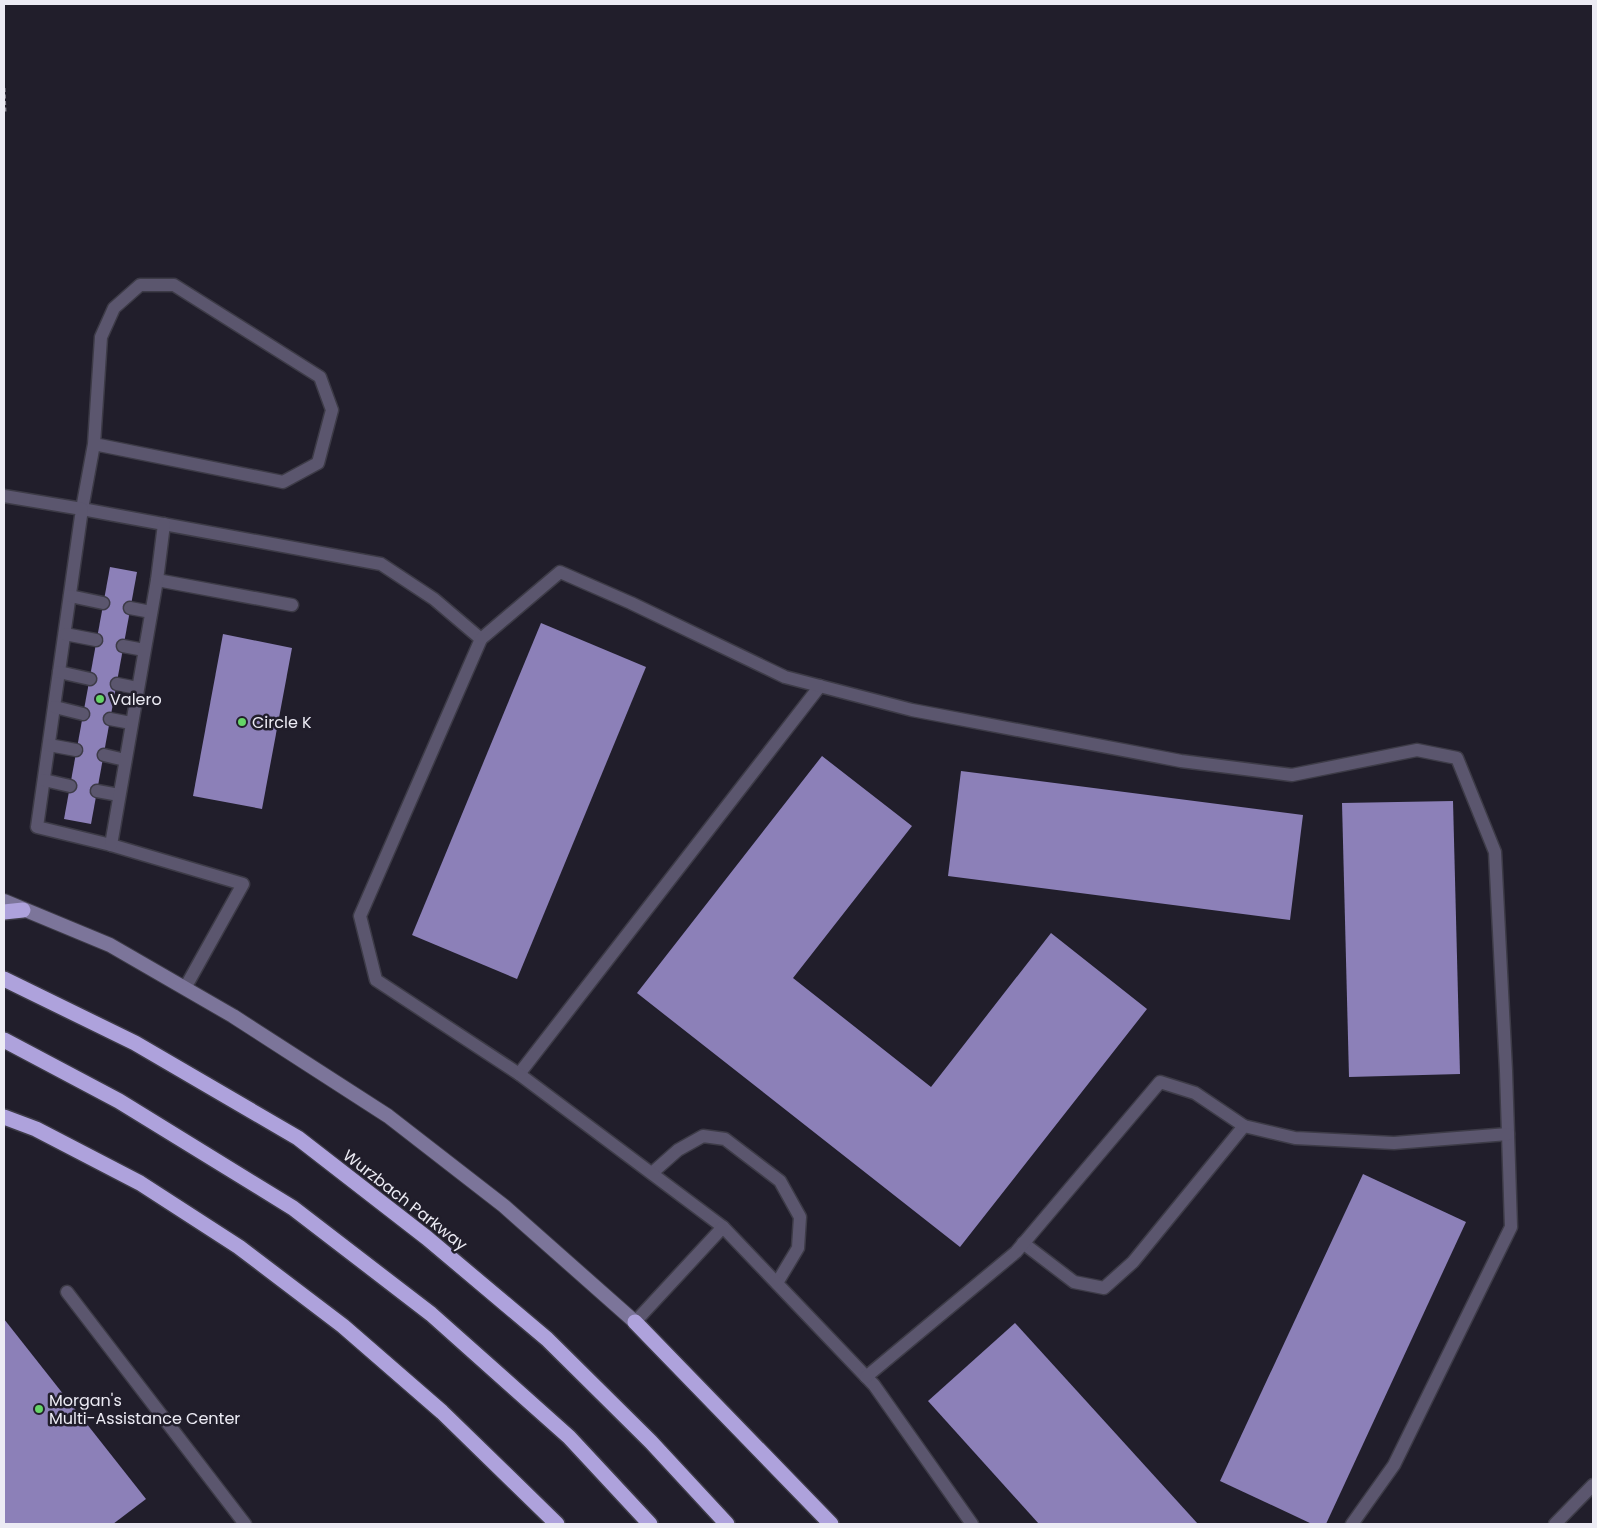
<svg xmlns="http://www.w3.org/2000/svg" width="1597" height="1528" font-family="Poppins,sans-serif">
	<rect width="100%" height="100%" fill="#211e2b"/>
	<g fill="#8c80b8">
		<path d="M110 567 137 572 91 824 64 819Z"/>
		<path d="M541 623 646 667 517 979 412 935Z"/>
		<path d="M223 634 292 648 262 809 193 796Z"/>
		<path d="M822 756 912 826 793 978 931 1087 1051 933 1147 1009 960 1247 637 993Z"/>
		<path d="M961 771 1303 815 1290 920 948 876Z"/>
		<path d="M1453 801 1460 1074 1349 1077 1342 803Z"/>
		<path d="M1363 1174 1466 1222 1326 1524H1312L1220 1481Z"/>
		<path d="M4 1319 146 1499 113 1524H4Z"/>
		<path d="M1015 1323 1198 1524H1039L928 1401Z"/>
	</g>
	<g fill="none" stroke-linecap="round" stroke-linejoin="round">
		<g stroke="#3d3b47" stroke-width="15">
			<g id="service">
				<path d="M94 444 283 482 318 463 332 410 320 377 174 285H140L114 308 101 337 94 444 82 509 381 564 434 599 481 639"/>
				<path d="M4 496 82 509 37 827 111 845 243 884 185 988"/>
				<path d="M157 580 292 605"/>
				<path d="M70 596 103 603"/>
				<path d="M130 608 151 612"/>
				<path d="M65 634 96 640"/>
				<path d="M123 646 144 650"/>
				<path d="M59 672 90 679"/>
				<path d="M117 684 137 688"/>
				<path d="M55 707 83 714"/>
				<path d="M110 719 131 723"/>
				<path d="M49 745 76 750"/>
				<path d="M104 755 125 760"/>
				<path d="M44 780 70 786"/>
				<path d="M97 791 119 795"/>
				<path d="M111 845 157 580 164 524"/>
				<path d="M519 1074 820 686"/>
				<path d="M652 1173 678 1150 703 1136 725 1139 780 1181 800 1217 798 1248 777 1283"/>
				<path d="M723 1227 519 1074 376 980 360 916 481 639 560 572 631 603 785 677 912 710 1181 761 1292 775 1417 750 1457 758 1495 852 1506 1071 1511 1227 1394 1465 1352 1524"/>
				<path d="M1023 1243 1074 1282 1104 1288 1133 1262 1244 1126"/>
				<path d="M67 1292 245 1524"/>
				<path d="M635 1322 723 1227 874 1385 972 1524"/>
				<path d="M866 1377 1016 1252 1160 1082 1195 1093 1244 1126 1295 1138 1394 1143 1508 1134"/>
				<path d="M1555 1524 1593 1485"/>
			</g>
		</g>
		<g stroke="#3d3b47" stroke-width="16">
			<path id="secondary" d="M4 901 110 945 233 1016 388 1116 504 1206 635 1322"/>
		</g>
		<g stroke="#3d3b47" stroke-width="18">
			<g id="motorway">
				<path d="M4 912 23 910"/>
				<path d="M4 979 135 1043 298 1138 427 1238 547 1339 651 1442 727 1524"/>
				<path d="M4 1040 119 1101 293 1208 431 1314 569 1437 650 1524"/>
				<path d="M4 1117 36 1129 140 1183 239 1247 343 1326 442 1412 557 1524"/>
				<path d="M635 1322 831 1524"/>
			</g>
		</g>
		<path stroke="#898792" stroke-width="3" stroke-dasharray="4 2.5" stroke-linecap="butt" d="M4 88 5 113"/>
		<use href="#service" stroke="#5b566e" stroke-width="12"/>
		<use href="#secondary" stroke="#7c759a" stroke-width="14"/>
		<use href="#motorway" stroke="#aea2dc" stroke-width="15"/>
	</g>
	<g fill="#65d467" stroke="#211e2b" stroke-width="2">
		<circle cx="100" cy="699" r="5"/>
		<circle cx="242" cy="722" r="5"/>
		<circle cx="39" cy="1409" r="5"/>
	</g>
	<g text-anchor="middle" dominant-baseline="central" stroke-width="5" stroke-linejoin="round" paint-order="stroke">
		<g font-size="16" fill="#ecebf4" stroke="#211e2b" text-anchor="start">
			<text x="110" y="699">Valero</text>
			<text x="252" y="722">Circle K</text>
			<text x="49" y="1400">Morgan's<tspan x="49" dy="18">Multi-Assistance Center</tspan></text>
		</g>
		<g font-size="16" fill="#ecebf4" stroke="#211e2b">
			<text transform="translate(405 1200) rotate(38)">Wurzbach Parkway</text>
		</g>
	</g>
	<rect width="1597" height="1528" fill="none" stroke="#ecebf4" stroke-width="10"/>
</svg>
